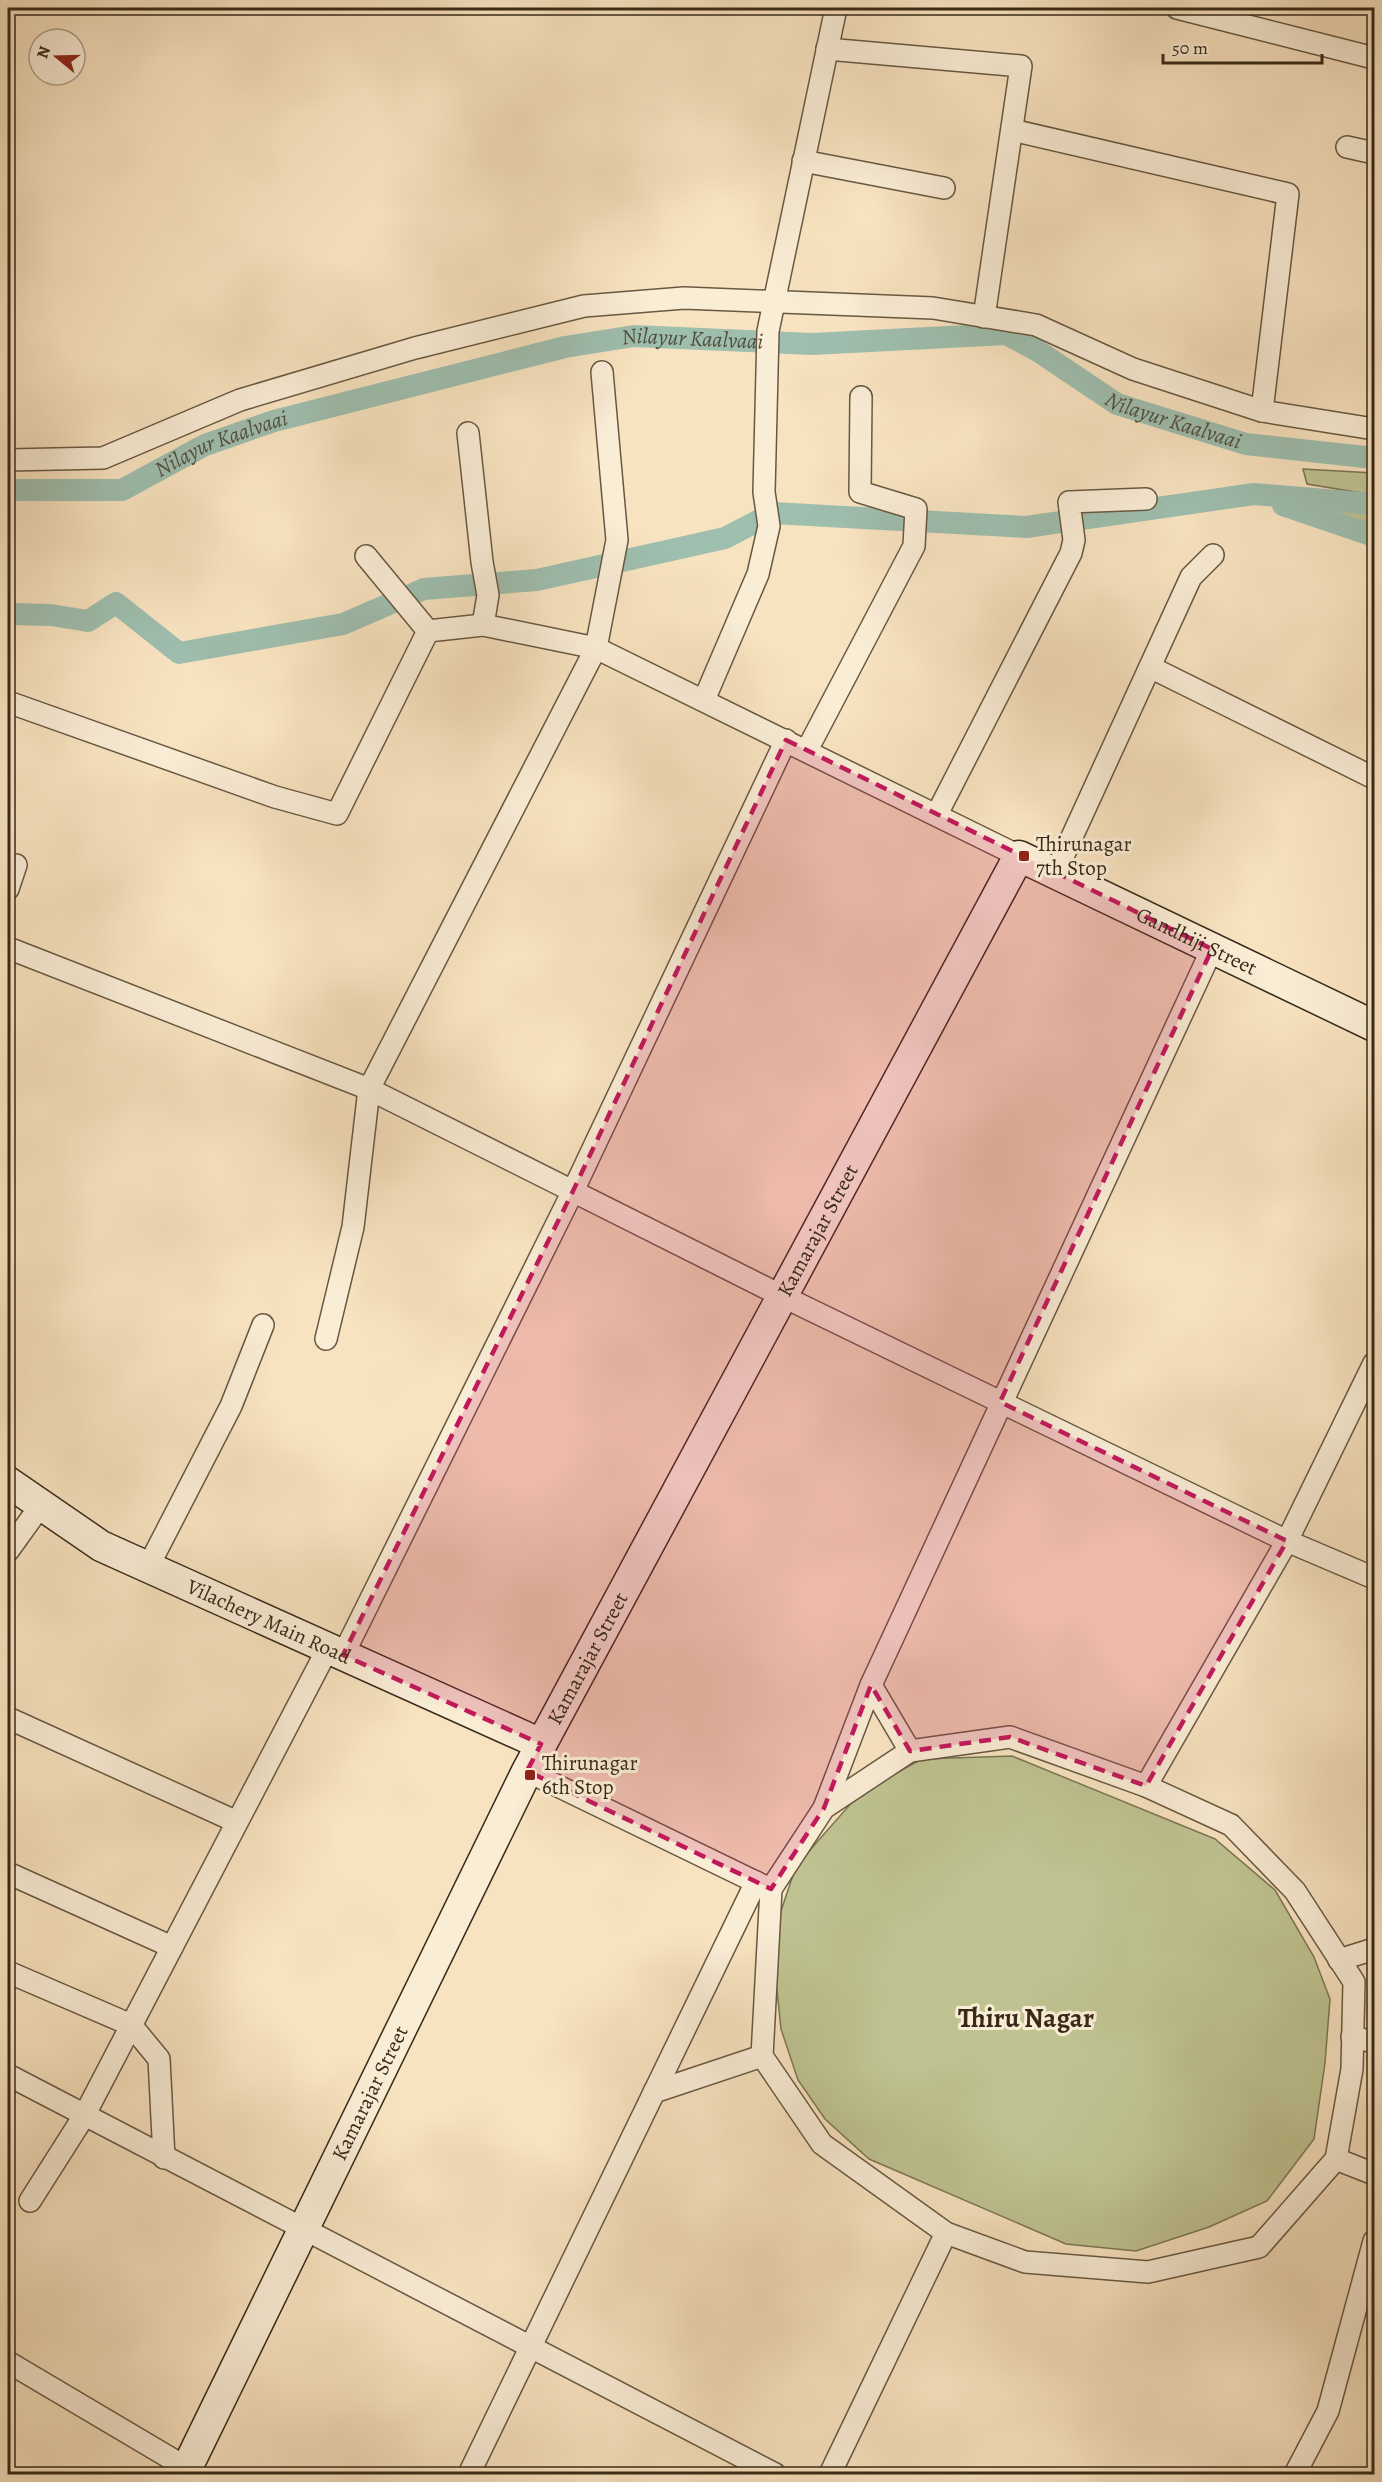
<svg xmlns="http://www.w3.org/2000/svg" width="1382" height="2482" font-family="Alegreya,serif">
	<rect width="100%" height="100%" fill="#f8e3c0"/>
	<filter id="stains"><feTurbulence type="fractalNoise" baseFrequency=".00333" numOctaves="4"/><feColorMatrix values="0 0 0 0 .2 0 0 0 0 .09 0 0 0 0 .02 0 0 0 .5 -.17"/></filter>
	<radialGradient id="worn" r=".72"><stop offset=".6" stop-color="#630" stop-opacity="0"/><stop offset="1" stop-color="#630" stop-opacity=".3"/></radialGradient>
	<g fill="#bfc391" stroke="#7c7654" stroke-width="1.5">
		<path d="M1303 469 1374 473V495L1307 484Z"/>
		<path d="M1341 505 1374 512V528L1331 517 1323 506Z"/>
		<path d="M1012 1756 1215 1839 1275 1890 1314 1957 1330 1999 1325 2063 1314 2139 1267 2201 1209 2227 1136 2251 1066 2244 869 2159 825 2119 798 2080 781 2029 775 1971 779 1917 796 1866 861 1792 922 1759Z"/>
	</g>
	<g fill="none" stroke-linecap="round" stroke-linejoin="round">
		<g stroke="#9ebeae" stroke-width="22">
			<path id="s1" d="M8 490H122L205 445 274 421 565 347 634 336 812 344 1006 334 1038 351 1117 404 1246 444 1374 458"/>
			<path d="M1283 505 1374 536"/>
			<path d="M8 614 51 615 88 621 116 603 179 653 343 624 424 589 537 580 725 538 773 513 1026 527 1254 494 1374 504"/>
		</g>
		<g stroke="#685842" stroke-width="24">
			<g id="minor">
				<path d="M1177 8 1374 58"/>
				<path d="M827 49 1021 66 984 317"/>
				<path d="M1012 130 1288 194 1262 411"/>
				<path d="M1347 147 1374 153"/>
				<path d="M803 161 944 188"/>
				<path d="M468 433 482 562 488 595 483 625"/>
				<path d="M8 460 103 458 240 400 415 348 584 306 684 298 933 308 1036 325 1133 369 1262 411 1374 429"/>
				<path d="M366 556 428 631"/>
				<path d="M1150 667 1374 778"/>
				<path d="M704 700 758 574 769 526 764 492 768 331 836 8"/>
				<path d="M8 702 275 797 337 814 428 631 483 625 596 648 617 540 602 372"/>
				<path d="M807 750 914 546 916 509 860 492 861 397"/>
				<path d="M937 814 1071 553 1074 540 1069 502 1146 499"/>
				<path d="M1055 874 1191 577 1213 555"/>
				<path d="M8 889 16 865"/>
				<path d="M8 948 369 1089 596 648 1019 856"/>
				<path d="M326 1339 353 1227 369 1089 782 1296 1287 1541 1374 1578"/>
				<path d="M8 1551 41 1505"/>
				<path d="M148 1567 231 1406 263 1325"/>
				<path d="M343 1655 573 1191 786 740"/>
				<path d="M8 1718 237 1822"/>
				<path d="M1010 1737 1146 1786 1231 1825 1295 1891 1354 1982 1352 2069 1336 2159 1259 2247 1148 2272 1025 2262 946 2233 822 2144 762 2056 771 1889 824 1808 910 1751Z"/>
				<path d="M910 1751 871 1685 1212 949"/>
				<path d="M527 1771 768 1888"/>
				<path d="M1146 1786 1287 1541 1374 1363"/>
				<path d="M824 1808 871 1685"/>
				<path d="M8 1873 172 1947"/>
				<path d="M1339 1960 1374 1949"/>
				<path d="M8 1972 131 2025 159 2059 164 2158"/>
				<path d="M1352 2037 1374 2042"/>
				<path d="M8 2075 775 2474"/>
				<path d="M654 2092 762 2056"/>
				<path d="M1336 2159 1374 2174"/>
				<path d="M30 2201 84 2116 328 1648"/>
				<path d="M8 2362 187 2468"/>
				<path d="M469 2474 756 1882"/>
				<path d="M830 2474 946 2233"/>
				<path d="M1295 2474 1328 2411 1374 2241"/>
			</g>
		</g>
		<g stroke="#382a18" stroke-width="33">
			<g id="secondary">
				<path id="s2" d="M8 1482 101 1546 541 1744"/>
				<path id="s3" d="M184 2474 527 1771 1019 856 1374 1026"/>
			</g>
		</g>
		<use href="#minor" stroke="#faedd6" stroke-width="21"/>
		<use href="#secondary" stroke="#faedd6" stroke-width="30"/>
	</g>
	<path fill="#c2185b" fill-opacity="0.2" stroke="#c2185b" stroke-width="4.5" stroke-dasharray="12 8" stroke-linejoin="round" d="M786 740 1212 949 1000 1402 1287 1541 1146 1786 1010 1737 910 1751 871 1685 824 1808 771 1889 527 1771 541 1744 343 1655 573 1191Z"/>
	<g fill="#8f2418" stroke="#faedd6" stroke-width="2">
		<rect x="1018" y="850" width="12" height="12" rx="3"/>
		<rect x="524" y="1769" width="12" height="12" rx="3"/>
	</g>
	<g text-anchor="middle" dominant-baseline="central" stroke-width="6" stroke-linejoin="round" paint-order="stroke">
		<g font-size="21" fill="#382a18" stroke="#faedd6" text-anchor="start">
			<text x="1036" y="844">Thirunagar<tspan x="1036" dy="24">7th Stop</tspan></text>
			<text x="542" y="1763">Thirunagar<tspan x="542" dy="24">6th Stop</tspan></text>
		</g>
		<g font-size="21" fill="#382a18" stroke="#faedd6">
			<text stroke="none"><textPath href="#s3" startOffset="2018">Gandhiji Street</textPath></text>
			<text stroke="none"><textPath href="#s3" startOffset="1396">Kamarajar Street</textPath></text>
			<text stroke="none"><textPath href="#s2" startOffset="297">Vilachery Main Road</textPath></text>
			<text stroke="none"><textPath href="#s3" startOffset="910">Kamarajar Street</textPath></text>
			<text stroke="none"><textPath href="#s3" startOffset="424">Kamarajar Street</textPath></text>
		</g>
		<g font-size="22" font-style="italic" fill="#524f3e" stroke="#faedd6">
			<text stroke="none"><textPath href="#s1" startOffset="710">Nilayur Kaalvaai</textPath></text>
			<text stroke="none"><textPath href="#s1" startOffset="1214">Nilayur Kaalvaai</textPath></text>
			<text stroke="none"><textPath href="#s1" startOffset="224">Nilayur Kaalvaai</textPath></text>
		</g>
		<g font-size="27" font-weight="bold" fill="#382a18" stroke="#faedd6">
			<text x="1026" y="2018">Thiru Nagar</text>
		</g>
	</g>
	<rect width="1382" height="2482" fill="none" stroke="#f8e3c0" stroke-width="30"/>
	<rect x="9" y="9" width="1364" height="2464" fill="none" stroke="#382a18" stroke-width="3"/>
	<rect x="15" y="15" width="1352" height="2452" fill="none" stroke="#382a18" stroke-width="1.5"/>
	<g transform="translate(57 57) rotate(289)"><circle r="28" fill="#faedd6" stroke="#ac9f8a" stroke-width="1.5"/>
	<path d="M0-4.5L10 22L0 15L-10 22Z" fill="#8f2418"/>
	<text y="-9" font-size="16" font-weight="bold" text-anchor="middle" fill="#382a18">N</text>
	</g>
	<path d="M1163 54v9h159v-9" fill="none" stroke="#382a18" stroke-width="3"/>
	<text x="1172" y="54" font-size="18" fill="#382a18" stroke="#faedd6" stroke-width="4.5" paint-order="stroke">50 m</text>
	<rect width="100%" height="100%" filter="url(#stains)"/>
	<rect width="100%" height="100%" fill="url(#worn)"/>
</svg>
